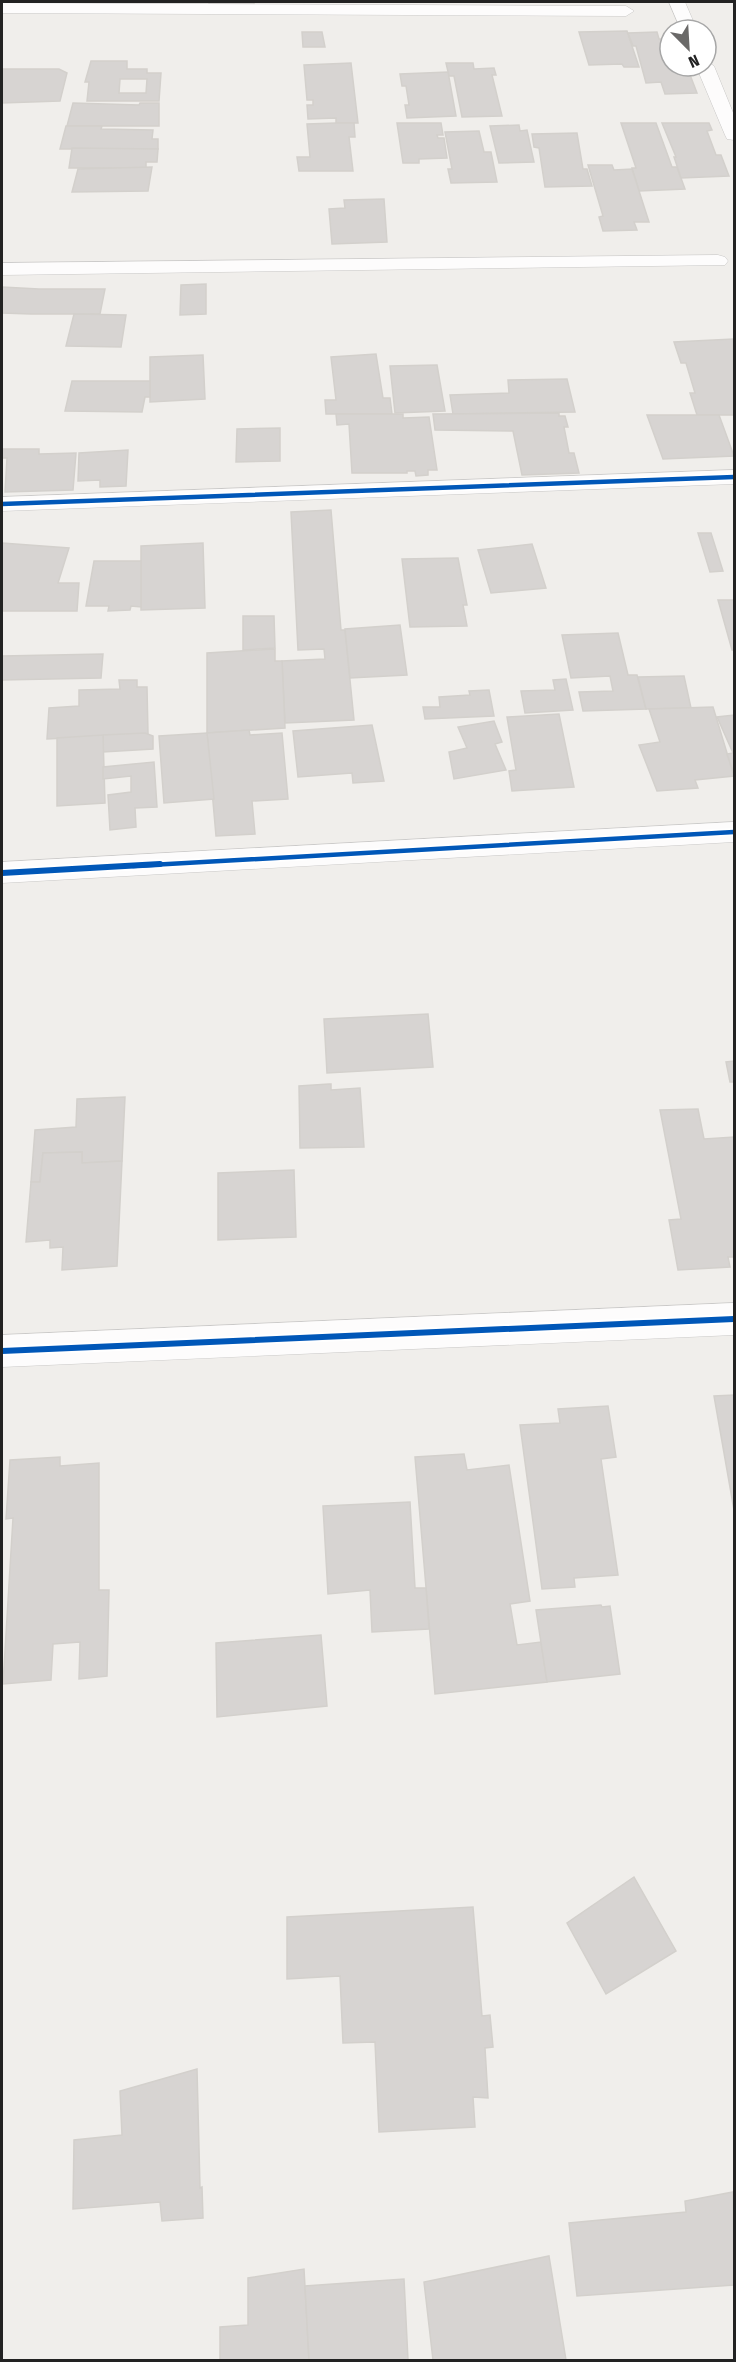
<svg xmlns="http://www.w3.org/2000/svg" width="736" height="2362" font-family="'Fira Sans Condensed',sans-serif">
	<rect width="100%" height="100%" fill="#f0eeeb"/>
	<g fill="#d7d4d2" stroke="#d3d0cc" stroke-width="1.5" fill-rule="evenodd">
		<rect x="209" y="2" width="45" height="3"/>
		<path d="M627 31 639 67H624L622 64 589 65 579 32Z"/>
		<path d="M302 32H322L325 47H303Z"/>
		<path d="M657 32 659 39H670V66L687 67 697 93 665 94 661 82 646 83 636 46H633L628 33Z"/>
		<path d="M91 61H127V69H147V73H161L159 101H87L89 82H85ZM120 79H147L146 93H119Z"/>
		<path d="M351 63 358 123H336V118L308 119 307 105H313V100H307L304 65Z"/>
		<path d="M446 63H473L474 69 494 68 496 75H492L502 116 462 117 454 76H449Z"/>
		<path d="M2 69H59L67 73 60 101 2 103Z"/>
		<path d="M448 72 456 116 407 118 405 105H409L406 86H402L400 74Z"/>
		<path d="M73 103 139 105 140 103H159V126H67Z"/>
		<path d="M336 123H354L355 137H349L353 171H299L297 157H310L307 124Z"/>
		<path d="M397 123H441L443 135H437L438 138H444L447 158 419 159V163H403Z"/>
		<path d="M621 123H656L672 167H677L685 189 639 191 632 168H636Z"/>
		<path d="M662 123H709L712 130 707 131 716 155H721L729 176 681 178 674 157H676Z"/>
		<path d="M519 125 520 131 527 130 534 162 499 163 490 126Z"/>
		<path d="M66 126H102L101 129 153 130 152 139H158V149H60Z"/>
		<path d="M479 131 484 152H491L497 182 451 183 448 169H452L445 132Z"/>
		<path d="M577 133 583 169H587L592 186 545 187 539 148 534 147 532 134Z"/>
		<path d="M72 148 158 149 157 162H146V168H69Z"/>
		<path d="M588 165H612L614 170 632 169 649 222H634L637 230 603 231 599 217 603 216Z"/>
		<path d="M152 167 148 191 72 192 78 169Z"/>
		<path d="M384 199 387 242 332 244 329 209 345 208 344 200Z"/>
		<path d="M206 284V314L180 315 181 285Z"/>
		<path d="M2 287 39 289H105L100 314H31L2 313Z"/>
		<path d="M74 314 126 315 121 347 66 346Z"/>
		<path d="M733 339 734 415H697L690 393H695L686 363H681L674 342Z"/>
		<path d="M376 354 383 398H390L392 414H326L325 400H336L331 357Z"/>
		<path d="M203 355 205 399 150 402V357Z"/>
		<path d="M437 365 445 411 395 413 390 366Z"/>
		<path d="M567 379 575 412 453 414 450 395 509 393 508 380Z"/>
		<path d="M72 381H150V397H145L142 412 65 411Z"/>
		<path d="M559 413V416H565L568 427H564L569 453H574L579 473 522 475 513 431 435 430 433 414Z"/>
		<path d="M336 414H403V418L429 417 437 470H428V475L416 476 415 471H407V473H352L349 424 337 425Z"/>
		<path d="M647 415H719L734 456 663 459Z"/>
		<path d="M280 428V461L236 462 237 429Z"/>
		<path d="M2 449H39V454L76 453 73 490 5 492 7 458H2Z"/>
		<path d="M128 450 126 486 100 487V480L78 481 79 453Z"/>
		<path d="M331 510 341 630H345L354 720 285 723 282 661 325 659 324 649 298 650 291 512Z"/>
		<path d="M698 533H711L723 571 710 572Z"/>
		<path d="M2 543 69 548 58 583H79L77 611H2Z"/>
		<path d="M203 543 205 608 141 610V546Z"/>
		<path d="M532 544 546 588 491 593 478 550Z"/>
		<path d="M458 558 467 605H463L467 626 410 627 402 559Z"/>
		<path d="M94 561H141V607L131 606 130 610 108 611 109 606H86Z"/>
		<path d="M718 600H734V650H732Z"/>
		<path d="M243 616H274L275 648 243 650Z"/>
		<path d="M400 625 407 675 350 678 345 629Z"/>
		<path d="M618 633 628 675H637L646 709 583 711 579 692 613 691 610 676 571 678 562 635Z"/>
		<path d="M275 649V661H282L285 728 207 733V653Z"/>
		<path d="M103 654 101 678 2 680V656Z"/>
		<path d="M684 676 691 708 646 709 638 677Z"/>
		<path d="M566 679 573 710 525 713 521 691 555 690 553 680Z"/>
		<path d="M119 680H137V687H147L148 734 47 739 49 708 79 706V690L120 689Z"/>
		<path d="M489 690 494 716 425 719 423 707H440L439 697 470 695 469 691Z"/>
		<path d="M713 707 734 776 695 780 698 788 657 791 639 745 660 742 649 709Z"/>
		<path d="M559 714 574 787 512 791 509 771 516 770 507 717Z"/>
		<path d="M734 715V774L727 754 733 753 717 717Z"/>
		<path d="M494 721 502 742 495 744 506 770 454 779 449 752 467 748 458 727Z"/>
		<path d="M372 725 384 781 353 783 352 773 298 777 293 731Z"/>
		<path d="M249 730 250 735 282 733 288 799 252 801 255 834 216 836 207 733Z"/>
		<path d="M145 733 153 736V749L103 752V735Z"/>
		<path d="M207 733 214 799 164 803 159 736Z"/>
		<path d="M103 735 105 803 57 806V738Z"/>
		<path d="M154 762 157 807 135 808 136 827 110 830 108 795 131 792V776L103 779V767Z"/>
		<path d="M428 1014 433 1067 327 1073 324 1019Z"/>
		<path d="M734 1061V1082H730L726 1062Z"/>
		<path d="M329 1084H331V1090L360 1088 364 1147 300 1148 299 1086Z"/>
		<path d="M125 1097 122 1161 82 1163V1152L43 1153 40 1182H31L35 1130 76 1127 77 1099Z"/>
		<path d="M698 1109 704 1139 734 1137V1257H728L730 1267 678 1270 669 1220 681 1219 660 1110Z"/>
		<path d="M82 1152V1163L122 1161 117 1266 62 1270 63 1247 50 1248V1240L26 1242 31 1182H40L43 1153Z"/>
		<path d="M294 1170 296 1237 218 1240V1173Z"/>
		<path d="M734 1395V1510L714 1396Z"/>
		<path d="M608 1406 616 1457 601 1459 618 1575 574 1578 575 1587 542 1589 520 1425 560 1423 558 1409Z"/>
		<path d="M464 1454 467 1470 509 1465 530 1601 510 1604 517 1645 541 1642 547 1682 435 1694 415 1457Z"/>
		<path d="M60 1457V1466L99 1463V1590H109L107 1676 79 1679 80 1642 53 1644 51 1680 3 1684 13 1518 6 1519 10 1460Z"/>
		<path d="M410 1502 415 1588H426L429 1629 372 1632 370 1590 328 1594 323 1506Z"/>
		<path d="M601 1605 602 1607 610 1606 620 1674 547 1682 536 1610Z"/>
		<path d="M321 1635 327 1706 217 1717 216 1643Z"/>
		<path d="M634 1877 676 1951 606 1994 567 1923Z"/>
		<path d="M473 1907 482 2016 490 2015 493 2047 485 2048 488 2098 473 2097 475 2127 379 2132 375 2042 343 2043 340 1976 287 1979V1917Z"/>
		<path d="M197 2069 200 2188 202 2187 203 2218 162 2221 160 2202 73 2209 74 2140 122 2135 120 2091Z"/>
		<path d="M733 2192 734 2285 577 2296 569 2223 686 2212 685 2201Z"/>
		<path d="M549 2256 566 2360H433L424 2282Z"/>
		<path d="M304 2269 309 2360H220V2327L248 2325V2278Z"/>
		<path d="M404 2279 408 2360H309L305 2286Z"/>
	</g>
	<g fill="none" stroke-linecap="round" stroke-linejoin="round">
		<g stroke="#c9c8c7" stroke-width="1">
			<g id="minor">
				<path d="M669 2H685L697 30H681Z"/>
				<path d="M2 3 626 6 634 11 626 16 2 13Z"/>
				<path d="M706 61 714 66 734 115V140L727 139 725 135 696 66H706Z"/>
				<path d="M718 255 725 257 728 261 725 265 2 275V263Z"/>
				<path d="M734 470V484L2 511V497Z"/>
				<path d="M734 822V842L2 883V862Z"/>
				<path d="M734 1303V1335L2 1367V1335Z"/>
			</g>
		</g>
		<use href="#minor" fill="#fdfcfc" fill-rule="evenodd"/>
		<g stroke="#fff" stroke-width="8">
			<g id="cycleway-far1">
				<path d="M2 504 734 477"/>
				<path d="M133 866 734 832"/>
			</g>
		</g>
		<g stroke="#fff" stroke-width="10">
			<g id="cycleway">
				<path d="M2 873 160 864"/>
				<path d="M2 1351 734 1319"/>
			</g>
		</g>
		<use href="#cycleway-far1" stroke="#0057b8" stroke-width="4.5"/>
		<use href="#cycleway" stroke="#0057b8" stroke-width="6"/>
	</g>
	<rect width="736" height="2362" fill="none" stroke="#222222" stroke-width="6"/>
	<g transform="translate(688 48) rotate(156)"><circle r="28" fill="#ffffff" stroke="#a7a7a7" stroke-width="1.5"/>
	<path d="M0-4.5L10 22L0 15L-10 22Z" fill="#6a6968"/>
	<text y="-9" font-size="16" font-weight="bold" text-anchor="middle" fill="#222222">N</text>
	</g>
</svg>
